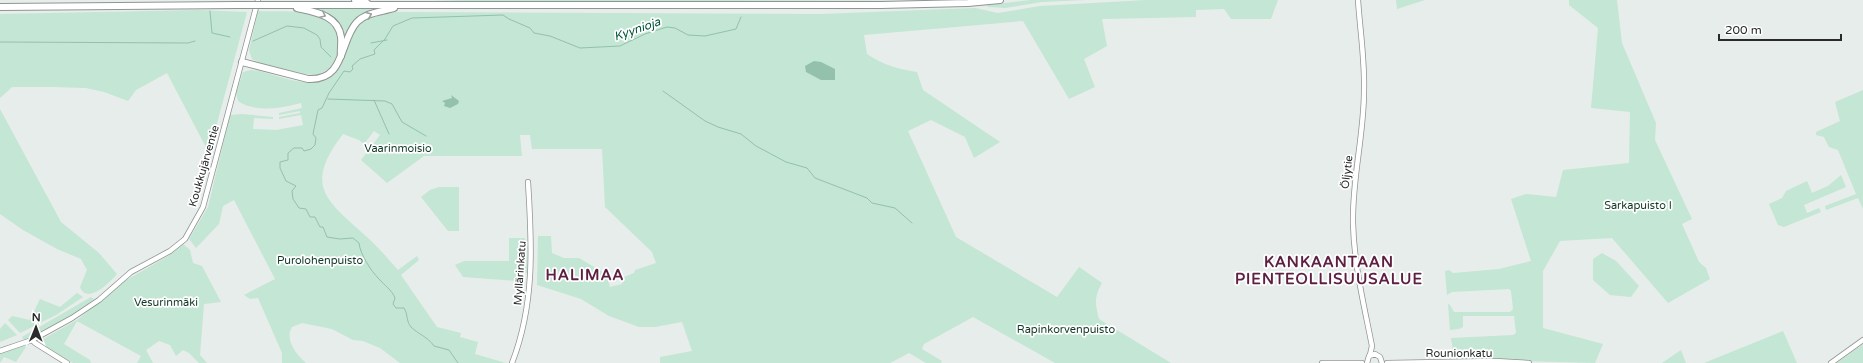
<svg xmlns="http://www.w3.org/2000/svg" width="1863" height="363" font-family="'Varela Round',sans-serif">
	<rect width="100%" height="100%" fill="#e7edea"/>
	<g fill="#c4e6d4">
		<path d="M433 0H966L488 2Z"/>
		<path d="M1031 0H1086L1042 2 1005 8 988 7 987 5Z"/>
		<path d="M1146 0H1278L1271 19H1231L1224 9 1196 10V17L1102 19 1107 46 1084 59 1095 87 1069 99 1023 21 864 35 867 54C883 65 898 69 917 72L923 90 1000 142 974 158 965 137 931 120 908 131 956 237 1057 297 1079 267 1102 283C1094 297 1095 304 1099 319L1171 363H1055L973 317 924 344 922 349 942 361 941 363H926L909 353 890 363H660V357L692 351 682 322 655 327H639L609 316 581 299 537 285 538 236H551L552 253 564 258H579L606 274 610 287 622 284 624 277 634 273 635 270 656 263 652 252 605 207 602 149H532L530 135H520L522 156H424L387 183 361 160 380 135 374 131 364 144 359 140 343 134C303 186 326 200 367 237 378 247 388 259 398 270L417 256 419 260 401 275 437 327 461 333 460 337 478 342 475 354 506 363H400L380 348 363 341 353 340 332 329 302 323 292 327C284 340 297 355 306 363H282V353L258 298 250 299 244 295 275 279 234 200 223 206 219 224 196 248 189 239 208 207 230 115 242 114 273 117V119L254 118 253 129 276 130 303 125 301 115 279 119V117L300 113V111L279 115V113L302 108 301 103C282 108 255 113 238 101L236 93 243 72 251 70 259 71C276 75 297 84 314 82 352 79 339 42 360 23 369 14 385 13 397 12L821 14 975 8 998 13 1040 6Z"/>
		<path d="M1396 0H1425L1397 9Z"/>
		<path d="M1569 0H1617L1622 43 1656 123 1655 140 1692 219 1682 224 1699 262 1706 268 1710 279 1668 303 1612 238 1560 241 1543 271V328L1603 344 1595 363 1457 359 1453 351 1451 338 1513 335 1516 333 1514 316H1463V327L1459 329 1450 330 1448 304 1450 305 1454 312H1510L1513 309 1511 291 1509 289 1452 292 1447 295 1445 271 1449 270 1453 273 1499 269 1531 261 1511 199 1526 194 1556 197 1563 170 1629 163 1630 112 1591 108 1598 28 1569 5Z"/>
		<path d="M311 9H382L356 19 342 53 340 26 329 15Z"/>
		<path d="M198 10 247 12 209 153 167 73 136 90 128 101 104 92 86 88 53 87H12L0 98V14Z"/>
		<path d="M258 11C277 12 300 9 319 16 344 25 346 63 321 73 307 79 265 66 252 59L249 50Z"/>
		<path d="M1863 90V209L1858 198 1826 210 1825 206 1856 194 1838 150 1829 147 1824 137 1816 135V132L1840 121 1835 102Z"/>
		<path d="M0 109 61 222 99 253 117 274C109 283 87 305 80 287L87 270 81 259 57 249 23 230 0 214Z"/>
		<path d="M1841 175 1846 187 1804 205 1807 213 1819 208 1821 212 1784 227 1778 225 1769 204 1782 198 1786 191 1807 181 1812 193 1828 186Z"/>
		<path d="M439 187H459V231H448L421 197 430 190Z"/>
		<path d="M509 238H524L527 241V273L519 272 518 281 463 277 455 265 464 261H509Z"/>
		<path d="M183 244 190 250 193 263 202 266 221 302 204 304 200 355 207 363H199L189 353 183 350 176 356 170 345 159 341 146 350 153 363H137L141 356 77 321 64 344 90 360 91 363H73L41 345 43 339 77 320 125 281 168 256Z"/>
		<path d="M1602 253 1616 261 1639 286 1631 297 1610 295 1593 280V259Z"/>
		<path d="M77 293 83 297 56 315 20 333 8 320 12 316 30 320 40 299 60 307Z"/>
		<path d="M91 297 94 299 92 301 68 318 24 340 22 337Z"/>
		<path d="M5 323 17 335 0 342V329Z"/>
		<path d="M1783 331 1797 363H1704Z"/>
		<path d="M1863 344V363H1836L1862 345Z"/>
		<path d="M24 346 26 347 16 362 4 357 0 363V353Z"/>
		<path d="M1681 350 1686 363H1662Z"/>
	</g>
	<g fill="#94c1ab">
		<path d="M814 61 821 62 835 69V80H821L806 72 805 66Z"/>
		<path d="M451 95 459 101 458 104 450 108 444 106 445 103 442 101 452 98Z"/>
	</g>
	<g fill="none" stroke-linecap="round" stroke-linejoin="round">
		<g stroke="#94c1ab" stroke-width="1">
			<path d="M210 11 212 33 230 37"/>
			<path d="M253 41 287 26 304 28 317 35 320 39 321 47 331 57"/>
			<path d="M0 42 188 43 195 41"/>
			<path d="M371 43 387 40"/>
			<path d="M663 91 705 121 718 127 741 134 756 146 786 162 807 168 815 178 867 198 872 203 895 208 912 223"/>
			<path d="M328 99 385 101 392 104 402 122 426 136"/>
			<path d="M374 100 389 134"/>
			<path d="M458 363 449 350 434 346C428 337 418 334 411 327 406 321 408 314 404 308H396L393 304 395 298C392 290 384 285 379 279 371 271 360 254 359 243L353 238 340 239 327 237 323 227H320L315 217H310L306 209 299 208 293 199 292 191 296 186 286 181 280 168V162L288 160V153L294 148H302L304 151 311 149 315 145 316 138 313 134 318 110 322 108 329 93 344 71 350 72 353 69 352 66 360 59 375 54 374 50 385 39 393 26 412 18 503 15 509 19 530 28 534 33 550 36 580 48 620 46 645 34 667 27 675 28 688 35 705 36 736 29 741 17"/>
		</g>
		<g stroke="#8f9592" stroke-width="6">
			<g id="secondary">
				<path d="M1358 0C1360 30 1365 61 1364 91 1364 135 1352 179 1353 223 1354 265 1364 305 1372 346L1370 355"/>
				<path d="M32 340 35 343 67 363"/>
				<path d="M0 351 32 340 72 318 99 300 131 272 170 251 185 239 203 207 258 0"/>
				<path d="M512 363C535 304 532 244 528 182"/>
				<path d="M1322 363H1362"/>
				<path d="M1367 363 1369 356 1375 354 1380 357 1382 363"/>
				<path d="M1387 363 1495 361 1529 363"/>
				<path d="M1831 363 1863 340"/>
			</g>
		</g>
		<g stroke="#8f9592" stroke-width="8">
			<g id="highway">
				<path d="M355 0 367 3"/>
				<path d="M269 5H881L968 3 1000 0"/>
				<path d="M0 7 237 5"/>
				<path d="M297 8C315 12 338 15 341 37 342 44 340 50 341 56"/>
				<path d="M242 62 308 79C346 81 339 41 357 22 367 12 382 12 394 8"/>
			</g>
		</g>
		<use href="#secondary" stroke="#fff" stroke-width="4.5"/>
		<use href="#highway" stroke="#fff" stroke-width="6"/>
		<g stroke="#8f9592" stroke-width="8" stroke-linecap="butt">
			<path id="highway-bridge" d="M237 5H269"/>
		</g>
		<use href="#highway-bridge" stroke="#fff" stroke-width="6"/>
	</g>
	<defs><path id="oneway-chevron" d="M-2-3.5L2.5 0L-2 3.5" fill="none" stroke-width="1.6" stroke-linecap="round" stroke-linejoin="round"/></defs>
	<g stroke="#9ea09f">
		<use href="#oneway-chevron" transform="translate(323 15) rotate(25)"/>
		<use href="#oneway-chevron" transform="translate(369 15) rotate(-22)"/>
	</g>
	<g text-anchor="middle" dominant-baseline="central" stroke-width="3.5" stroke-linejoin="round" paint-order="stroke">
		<g font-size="11" fill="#113727" stroke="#fff">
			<text x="398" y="148">Vaarinmoisio</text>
			<text x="1638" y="205">Sarkapuisto I</text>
			<text x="320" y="260">Purolohenpuisto</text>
			<text x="166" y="302">Vesurinmäki</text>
			<text x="1066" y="329">Rapinkorvenpuisto</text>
		</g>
		<g font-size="11" fill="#282b2a" stroke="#fff">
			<text transform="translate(204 166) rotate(-74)">Koukkujärventie</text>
			<text transform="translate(1347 172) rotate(-83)">Öljytie</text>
			<text transform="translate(520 273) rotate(-86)">Myllärinkatu</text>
			<text x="1459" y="353">Rounionkatu</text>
		</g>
		<g font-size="12" font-style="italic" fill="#01573b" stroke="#fff">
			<text transform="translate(637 29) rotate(-19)">Kyynioja</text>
		</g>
		<g font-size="15" font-weight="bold" letter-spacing="1" fill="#5d1f42" stroke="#fff">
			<text x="1329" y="262">KANKAANTAAN<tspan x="1329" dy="17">PIENTEOLLISUUSALUE</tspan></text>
			<text x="585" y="275">HALIMAA</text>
		</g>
	</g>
	<g transform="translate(36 327) rotate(1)" stroke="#ffffff" stroke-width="3" paint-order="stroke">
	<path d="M0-3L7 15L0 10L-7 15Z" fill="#282b2a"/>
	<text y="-6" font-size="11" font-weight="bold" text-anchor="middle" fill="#282b2a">N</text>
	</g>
	<path d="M1719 34v6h122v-6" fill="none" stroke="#282b2a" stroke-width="2"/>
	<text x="1725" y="34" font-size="12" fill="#282b2a" stroke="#ffffff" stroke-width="3" paint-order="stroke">200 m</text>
</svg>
